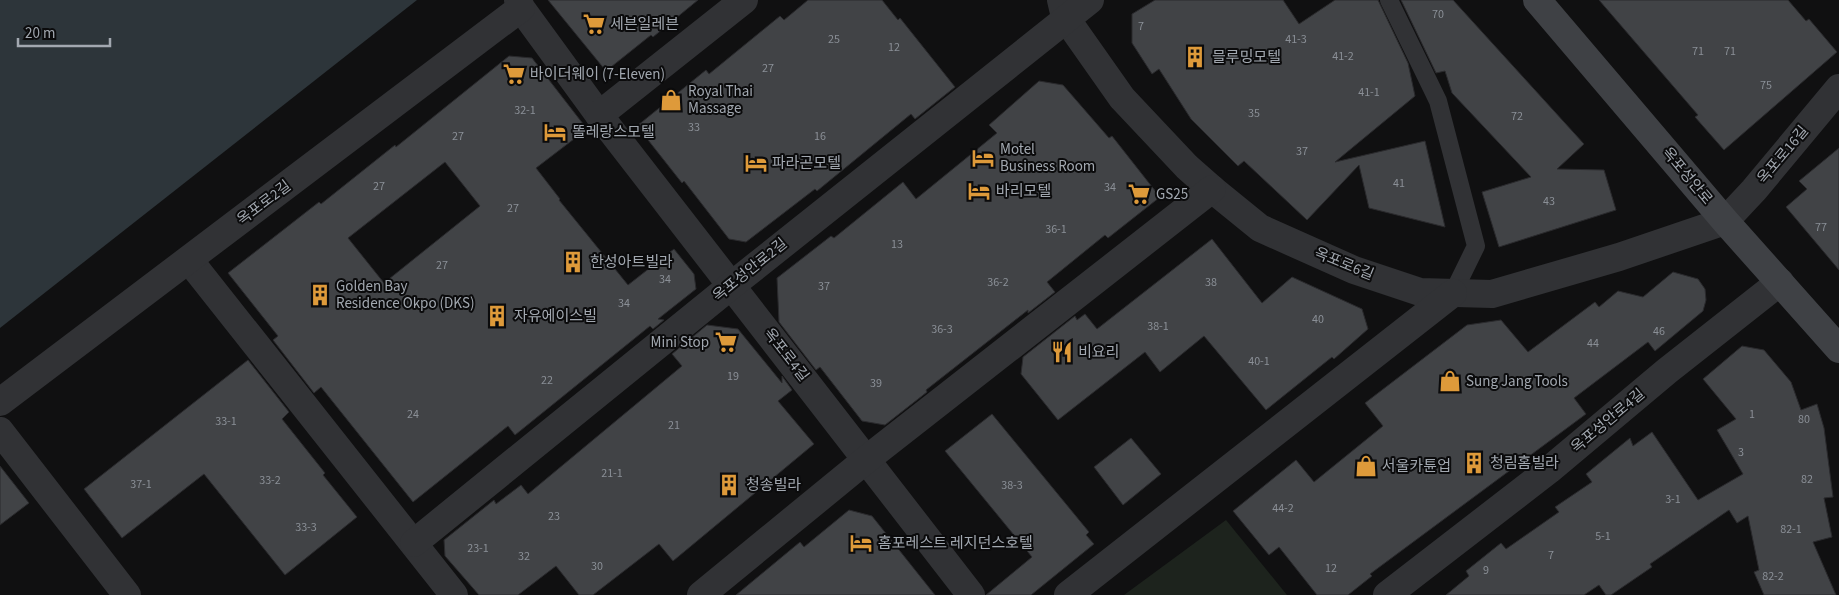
<svg xmlns="http://www.w3.org/2000/svg" width="1839" height="595" font-family="'Source Sans 3','Noto Sans KR',sans-serif">
	<rect width="100%" height="100%" fill="#101011"/>
	<path fill="#1d231d" d="M1226 520 1287 595H1124Z"/>
	<path fill="#2d353a" d="M0 0H417L0 328Z"/>
	<g fill="#414346" stroke="#2a2a2d" fill-rule="evenodd">
		<path d="M548 0H698L653 37 651 35 606 71Z"/>
		<path d="M808 0H882L898 20 900 18 955 87 915 119 911 114 817 191 815 189 746 242 729 239 684 181 682 183 637 126 706 70 709 74 780 16 784 20Z"/>
		<path d="M1155 0H1283L1299 24 1335 0H1378L1408 63 1415 96 1335 162 1425 141 1445 227 1369 208 1359 165 1307 220 1244 161 1238 166 1191 119 1159 69 1152 74 1132 43V14Z"/>
		<path d="M1401 0H1453L1584 144 1557 169 1604 170 1616 210 1499 247 1482 192 1531 177 1452 93 1445 71 1436 73Z"/>
		<path d="M1599 0H1788L1806 21 1809 19 1837 52 1724 150 1695 117 1698 115Z"/>
		<path d="M509 56 532 58 587 129 536 168 560 199 559 200 628 285 674 249 694 274 696 289 658 319 664 320 653 329 650 326 515 435 508 426 413 502 321 387 314 393 273 340 278 336 228 273 319 202 321 204 395 145 396 147ZM445 162 480 206 384 283 348 238Z"/>
		<path d="M1039 81 1063 85 1109 138 1112 136 1160 197 1108 238 1105 235 1047 282 1055 292 1028 313V310L926 390 927 392 885 425 862 421 820 367 816 370 779 322 777 278 831 236 834 238 903 182 916 199 997 133 989 125Z"/>
		<path d="M1839 148V270L1786 207 1807 189 1799 181Z"/>
		<path d="M1212 239 1262 303 1292 277 1362 309 1368 329 1334 359 1332 357 1266 410 1204 336 1160 372 1145 352 1058 420 1021 374 1023 357 1075 316 1077 320 1085 314 1097 329Z"/>
		<path d="M1673 272 1698 279 1705 289 1706 300 1703 311 1655 351 1648 342 1574 398 1586 414 1370 574 1372 576 1348 595H1317L1279 547 1269 555 1233 511 1296 460 1314 482 1383 426 1365 403 1467 325 1501 320 1528 352 1595 302 1599 307 1618 291 1643 297Z"/>
		<path d="M707 325 738 329 782 383V376L792 390 778 401 814 444 673 561 659 544 593 595H579L556 566 518 595H479L445 556 444 540 494 500 496 504 521 485 528 494 682 366 672 354Z"/>
		<path d="M1742 346 1764 350 1791 382 1801 410 1817 404 1824 428 1833 497 1824 498 1832 537 1813 542 1836 595H1764L1754 572 1759 570 1748 516 1737 523 1729 510 1650 564 1652 567 1611 595H1606L1599 585 1584 595H1446L1469 576 1466 571 1501 543 1506 549 1559 512 1555 507 1592 482 1586 474 1630 438 1633 446 1652 432 1698 500 1743 474 1717 430 1736 419 1703 379Z"/>
		<path d="M248 360 289 412 282 419 325 473 323 475 357 517 285 575 204 474 122 538 84 489Z"/>
		<path d="M992 414 1089 532 1086 535 1094 544 1031 595H986L1032 557 945 451Z"/>
		<path d="M1131 438 1161 474 1123 505 1094 467Z"/>
		<path d="M0 466 29 503 0 525Z"/>
		<path d="M849 510 872 516 935 595H736L800 542 804 547Z"/>
	</g>
	<g fill="none" stroke-linecap="round" stroke-linejoin="round">
		<path stroke="#313235" stroke-width="18" d="M1389 0 1438 101 1476 246 1453 293"/>
		<g stroke="#313235" stroke-width="28">
			<path d="M518 0 521 8 599 115 971 595"/>
			<path d="M1061 0 1065 17 1122 98 1187 167 1212 189 1260 228 1354 270 1420 292 1492 294 1619 257 1725 221 1754 190 1839 88"/>
			<path d="M599 115 744 0"/>
			<path d="M189 260 454 595"/>
			<path d="M0 402 521 8"/>
			<path d="M0 431 127 595"/>
			<path d="M414 543 732 285 1090 0"/>
			<path d="M701 595 867 459 1212 189"/>
			<path d="M1068 595 1453 293"/>
			<path d="M1387 595 1549 470 1667 371 1780 282"/>
		</g>
		<path stroke="#3f4145" stroke-width="28" d="M1537 0 1725 221 1839 349"/>
	</g>
	<defs>
		<g id="supermarket-bare" transform="scale(1.725)"><path d="M-6-5.5h2.5l.6 2H6L4.5 2H-2.5L-4.4-4H-6ZM-1.5 3.2a1.3 1.3 0 1 0 .1 0ZM3 3.2a1.3 1.3 0 1 0 .1 0Z" fill="#de9a3a" stroke="#0b0b0c" stroke-width="2.5" paint-order="stroke"/></g>
		<g id="building-bare" transform="scale(1.725)"><path d="M-4-6H4V6H1V3H-1V6H-4ZM-2.5-4.3h1.7v1.8h-1.7ZM.8-4.3h1.7v1.8H.8ZM-2.5-1h1.7V.8h-1.7ZM.8-1h1.7V.8H.8Z" fill="#de9a3a" stroke="#0b0b0c" stroke-width="2.5" paint-order="stroke"/></g>
		<g id="shop-bare" transform="scale(1.725)"><path d="M-5-2.5h2.3a2.7 3.5 0 0 1 5.4 0H5L5.5 6h-11ZM-1.5-2.5h3a1.5 2.3 0 0 0-3 0Z" fill="#de9a3a" stroke="#0b0b0c" stroke-width="2.5" paint-order="stroke"/></g>
		<g id="hotel-bare" transform="scale(1.725)"><path d="M-6-4.5h1.5V1H6V5H4.5V3h-9V5H-6ZM-4 0a1.8 1.8 0 1 1 3.6 0ZM.5 0V-2.5h3Q6-2.5 6 0Z" fill="#de9a3a" stroke="#0b0b0c" stroke-width="2.5" paint-order="stroke"/></g>
		<g id="restaurant-bare" transform="scale(1.725)"><path d="M-5-6h1v4h1v-4h1v4h1v-4h1v5L-1.5 .5V6h-2V.5L-5-1ZM5-6V6H3V1.5H1.5Q1.5-4 5-6Z" fill="#de9a3a" stroke="#0b0b0c" stroke-width="2.5" paint-order="stroke"/></g>
	</defs>
	<g fill-rule="evenodd">
		<use href="#supermarket-bare" x="594" y="24"/>
		<use href="#building-bare" x="1195" y="57"/>
		<use href="#supermarket-bare" x="514" y="74"/>
		<use href="#shop-bare" x="671" y="100"/>
		<use href="#hotel-bare" x="555" y="132"/>
		<use href="#hotel-bare" x="983" y="158"/>
		<use href="#hotel-bare" x="756" y="163"/>
		<use href="#hotel-bare" x="979" y="191"/>
		<use href="#supermarket-bare" x="1139" y="194"/>
		<use href="#building-bare" x="573" y="262"/>
		<use href="#building-bare" x="320" y="295"/>
		<use href="#building-bare" x="497" y="316"/>
		<use href="#supermarket-bare" x="726" y="342"/>
		<use href="#restaurant-bare" x="1062" y="352"/>
		<use href="#shop-bare" x="1450" y="381"/>
		<use href="#building-bare" x="1474" y="463"/>
		<use href="#shop-bare" x="1366" y="466"/>
		<use href="#building-bare" x="729" y="485"/>
		<use href="#hotel-bare" x="861" y="543"/>
	</g>
	<g text-anchor="middle" dominant-baseline="central" stroke-width="4" stroke-linejoin="round" paint-order="stroke">
		<g font-size="12" fill="#8a8f96">
			<text x="1438" y="14">70</text>
			<text x="1141" y="26">7</text>
			<text x="834" y="39">25</text>
			<text x="1296" y="39">41-3</text>
			<text x="894" y="47">12</text>
			<text x="1698" y="51">71</text>
			<text x="1730" y="51">71</text>
			<text x="1343" y="56">41-2</text>
			<text x="768" y="68">27</text>
			<text x="1766" y="85">75</text>
			<text x="1369" y="92">41-1</text>
			<text x="525" y="110">32-1</text>
			<text x="1254" y="113">35</text>
			<text x="1517" y="116">72</text>
			<text x="694" y="127">33</text>
			<text x="458" y="136">27</text>
			<text x="820" y="136">16</text>
			<text x="1302" y="151">37</text>
			<text x="1399" y="183">41</text>
			<text x="379" y="186">27</text>
			<text x="1110" y="187">34</text>
			<text x="1549" y="201">43</text>
			<text x="513" y="208">27</text>
			<text x="1821" y="227">77</text>
			<text x="1056" y="229">36-1</text>
			<text x="897" y="244">13</text>
			<text x="442" y="265">27</text>
			<text x="665" y="279">34</text>
			<text x="998" y="282">36-2</text>
			<text x="1211" y="282">38</text>
			<text x="824" y="286">37</text>
			<text x="624" y="303">34</text>
			<text x="1318" y="319">40</text>
			<text x="1158" y="326">38-1</text>
			<text x="942" y="329">36-3</text>
			<text x="1659" y="331">46</text>
			<text x="1593" y="343">44</text>
			<text x="1259" y="361">40-1</text>
			<text x="733" y="376">19</text>
			<text x="547" y="380">22</text>
			<text x="876" y="383">39</text>
			<text x="413" y="414">24</text>
			<text x="1752" y="414">1</text>
			<text x="1804" y="419">80</text>
			<text x="226" y="421">33-1</text>
			<text x="674" y="425">21</text>
			<text x="1741" y="452">3</text>
			<text x="612" y="473">21-1</text>
			<text x="1807" y="479">82</text>
			<text x="270" y="480">33-2</text>
			<text x="141" y="484">37-1</text>
			<text x="1012" y="485">38-3</text>
			<text x="1673" y="499">3-1</text>
			<text x="1283" y="508">44-2</text>
			<text x="554" y="516">23</text>
			<text x="306" y="527">33-3</text>
			<text x="1791" y="529">82-1</text>
			<text x="1603" y="536">5-1</text>
			<text x="478" y="548">23-1</text>
			<text x="1551" y="555">7</text>
			<text x="524" y="556">32</text>
			<text x="597" y="566">30</text>
			<text x="1331" y="568">12</text>
			<text x="1486" y="570">9</text>
			<text x="1773" y="576">82-2</text>
		</g>
		<g font-size="15" fill="#a2a8b0" stroke="#0b0b0c" text-anchor="start">
			<text x="610" y="24">세븐일레븐</text>
			<text x="1212" y="57">믈루밍모텔</text>
			<text x="530" y="74">바이더웨이 (7-Eleven)</text>
			<text x="688" y="91">Royal Thai<tspan x="688" dy="17">Massage</tspan></text>
			<text x="572" y="132">똘레랑스모텔</text>
			<text x="1000" y="149">Motel<tspan x="1000" dy="17">Business Room</tspan></text>
			<text x="772" y="163">파라곤모텔</text>
			<text x="996" y="191">바리모텔</text>
			<text x="1156" y="194">GS25</text>
			<text x="590" y="262">한성아트빌라</text>
			<text x="336" y="286">Golden Bay<tspan x="336" dy="17">Residence Okpo (DKS)</tspan></text>
			<text x="514" y="316">자유에이스빌</text>
			<text x="709" y="342" text-anchor="end">Mini Stop</text>
			<text x="1078" y="352">비요리</text>
			<text x="1466" y="381">Sung Jang Tools</text>
			<text x="1490" y="463">청림홈빌라</text>
			<text x="1382" y="466">서울카튠업</text>
			<text x="746" y="485">청송빌라</text>
			<text x="878" y="543">홈포레스트 레지던스호텔</text>
		</g>
		<g font-size="15" fill="#a2a8b0" stroke="#0b0b0c">
			<text transform="translate(1783 155) rotate(-50)">옥포로16길</text>
			<text transform="translate(1687 176) rotate(50)">옥포성안로</text>
			<text transform="translate(264 203) rotate(-37)">옥포로2길</text>
			<text transform="translate(1344 264) rotate(22)">옥포로6길</text>
			<text transform="translate(750 270) rotate(-39)">옥포성안로2길</text>
			<text transform="translate(786 355) rotate(52)">옥포로4길</text>
			<text transform="translate(1608 421) rotate(-40)">옥포성안로4길</text>
		</g>
	</g>
	<path d="M18 38v8h92v-8" fill="none" stroke="#a2a8b0" stroke-width="2.5"/>
	<text x="25" y="38" font-size="15" fill="#a2a8b0" stroke="#0b0b0c" stroke-width="4" paint-order="stroke">20 m</text>
</svg>
